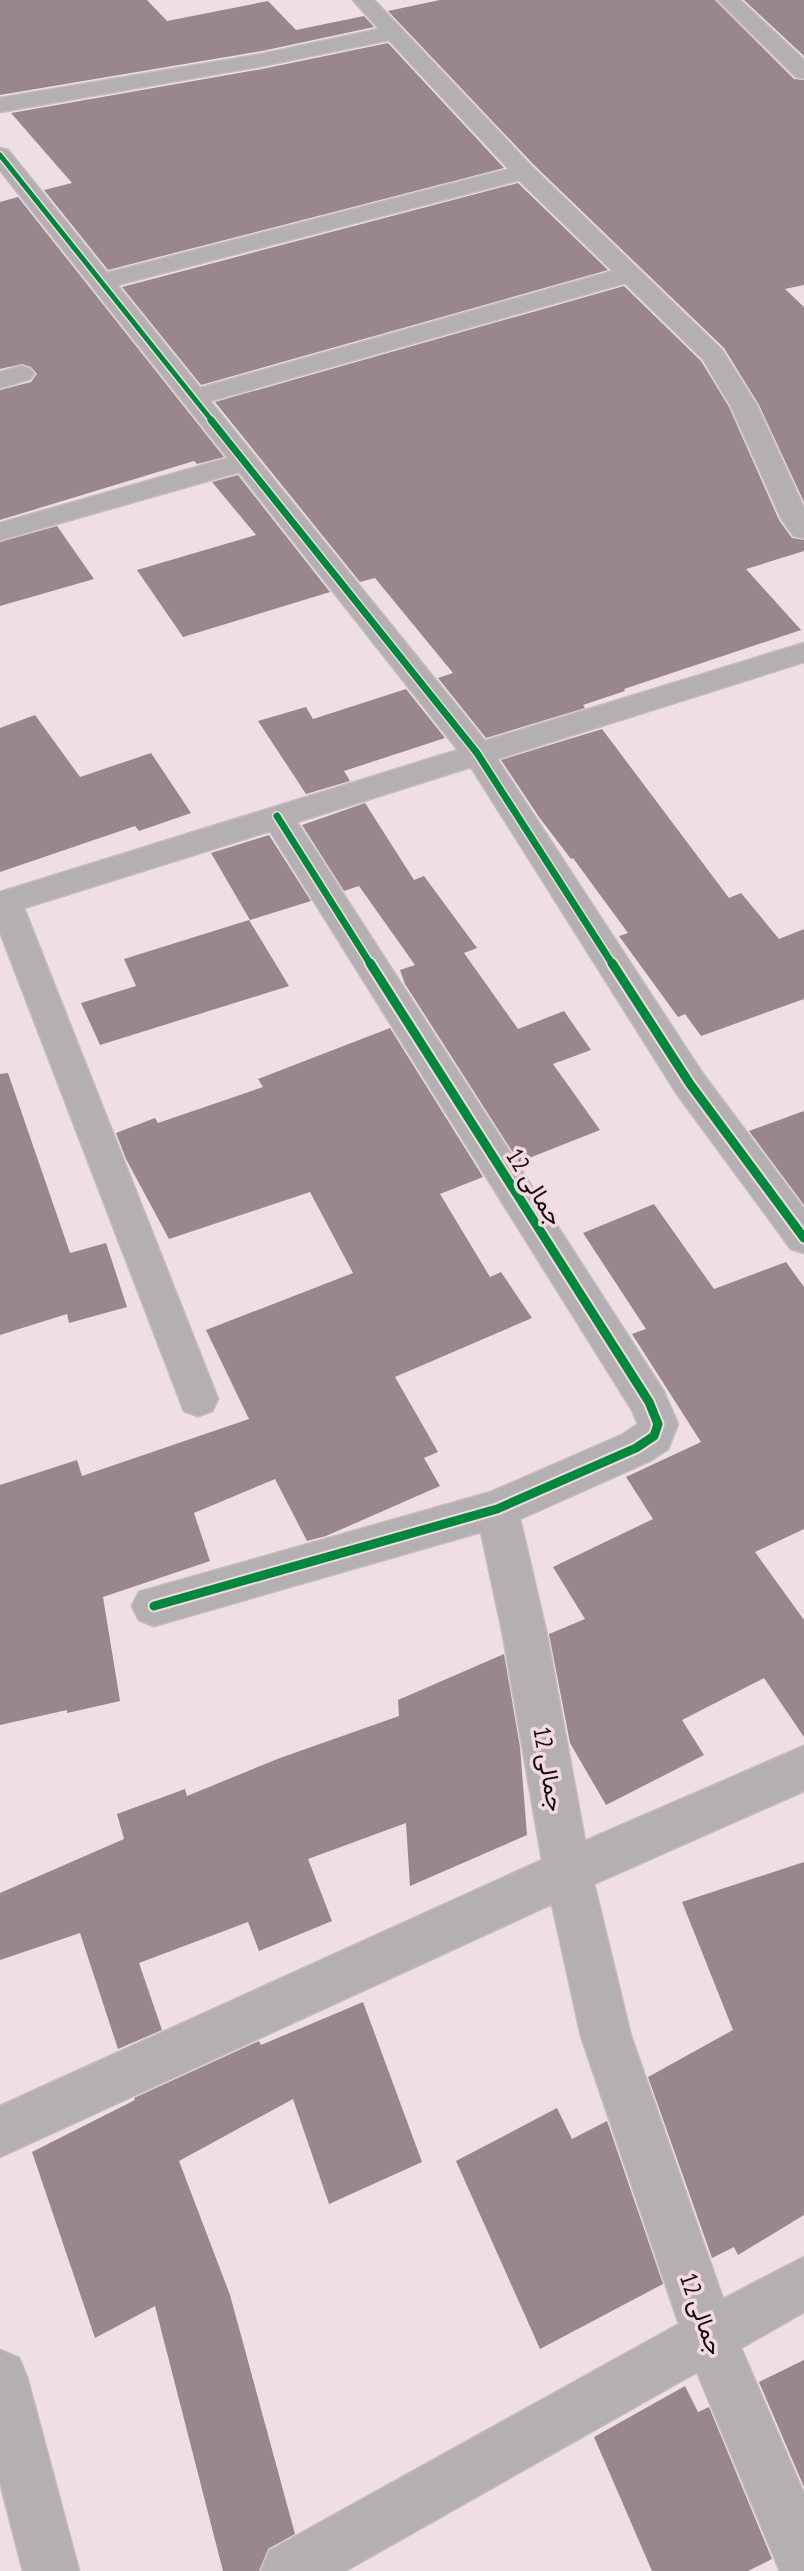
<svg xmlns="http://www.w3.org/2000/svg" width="804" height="2571" font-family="'PT Sans Narrow',Vazirmatn,sans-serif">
	<rect width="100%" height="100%" fill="#efdfe4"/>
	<g fill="#99878d">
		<path d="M0 0H147L167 21 268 1 296 30 364 16 374 27 262 51 0 95Z"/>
		<path d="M440 0H715L794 79 804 80V285L785 289 804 307V502L759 405 724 348 534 165 388 11Z"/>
		<path d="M744 0H804V56Z"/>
		<path d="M388 43 504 168 108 270 44 190 72 183 11 113 262 69Z"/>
		<path d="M518 183 608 270 201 385 122 287Z"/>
		<path d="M18 197 224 457 197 464 194 461 0 520V390L31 382 37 374 31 367 22 364 0 369V202Z"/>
		<path d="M624 286 701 361 729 407 779 520 792 538 804 540V551L746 569 801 630 624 689 625 691 583 705 585 708 486 738 438 678 453 673 375 578 360 582 215 402Z"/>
		<path d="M238 475 330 592 183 637 137 570 256 535 212 482Z"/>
		<path d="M57 526 94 579 0 606V542Z"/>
		<path d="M406 689 445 738 344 771 350 781 306 794 258 721 306 707 313 719Z"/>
		<path d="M35 715 80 777 151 753 191 813 139 831 135 826 0 872V728Z"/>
		<path d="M602 729 729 898 741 893 779 939 804 929V999L701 1036 685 1014 678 1017 619 936 628 933 573 858 571 859 539 817 501 760Z"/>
		<path d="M365 803 414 880 424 876 477 948 464 953 518 1029 564 1011 591 1050 553 1064 600 1130 519 1162 405 984 400 970 415 965 359 886 344 891 302 825Z"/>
		<path d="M269 835 311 901 250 920 211 853Z"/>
		<path d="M249 920 289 986 100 1045 81 1003 136 986 124 959Z"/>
		<path d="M390 1028 483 1177 440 1194 490 1277 501 1272 532 1318 395 1377 438 1452 424 1458 440 1486 326 1536 307 1541 275 1479 194 1513 210 1561 103 1597 120 1701 67 1713V1710L0 1725V1485L77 1460 82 1476 249 1419 206 1330 353 1273 310 1192 169 1239 126 1159 116 1133 155 1118 158 1123 263 1087 258 1079Z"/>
		<path d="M8 1073 70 1253 106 1243 127 1307 69 1323 67 1314 0 1335V1074Z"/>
		<path d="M804 1111V1205L749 1131Z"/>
		<path d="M654 1204 714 1289 786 1262 804 1287V1529L755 1552 804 1620V1737L764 1678 682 1720 704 1755 606 1805 570 1743 549 1634 585 1619 553 1567 653 1519 626 1477 701 1442 632 1334 646 1329 583 1233Z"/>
		<path d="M504 1654 520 1747 527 1835 410 1886 406 1823 308 1859 332 1921 259 1951 248 1922 139 1963 162 2030 118 2049 80 1933 0 1960V1893L124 1839 117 1814 185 1789 187 1796 280 1758 399 1716 398 1700Z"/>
		<path d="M804 1862V2215L738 2255 734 2247 712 2258 648 2077 733 2030 682 1902Z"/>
		<path d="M363 2002 422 2162 329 2204 293 2099 179 2161 230 2295 295 2534 268 2549 259 2571H223L155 2306 95 2338 32 2152 135 2100 134 2098 259 2041 261 2045Z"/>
		<path d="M557 2108 572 2139 607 2121 663 2284 540 2349 456 2161Z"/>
		<path d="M804 2360V2487L759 2382Z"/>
		<path d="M685 2386 698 2412 709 2407 772 2559 748 2571H652L594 2437Z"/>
	</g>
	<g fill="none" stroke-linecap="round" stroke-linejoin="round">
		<g stroke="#c6bbbe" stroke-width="3">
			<g id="minor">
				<path d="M353 0H374L532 167 722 350 757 406 804 508V538L794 536 781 518 731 406 703 359 625 283 210 401 485 741 804 643V662L497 759 703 1074 804 1209V1253L791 1249 677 1094 471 767 297 822 663 1390 678 1424 668 1449 650 1461 520 1519 547 1635 585 1841 804 1746V1791L594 1884 631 2036 723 2299 804 2257V2312L741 2348 804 2494V2571H780L697 2372 345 2571H261L269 2551 679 2324 581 2036 552 1904 0 2157V2106L542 1860 503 1635 481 1532 154 1626 139 1620 132 1606 139 1592 491 1492 622 1435 638 1424 632 1410 270 831 24 908 218 1399 212 1411 198 1416 184 1411 0 932V892L458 750 239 472 0 540V523L228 458 0 170V148L8 150 107 273 509 169 389 40 262 66 0 112V98L262 54 379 29ZM519 180 613 271 200 388 117 285Z"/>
				<path d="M718 0H740L804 60V78L796 77Z"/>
				<path d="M21 366 30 369 34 374 30 379 0 388V372Z"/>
				<path d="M0 2350 19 2358 27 2377 79 2571H23L0 2482Z"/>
			</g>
		</g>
		<use href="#minor" fill="#b4afb0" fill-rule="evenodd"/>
		<g stroke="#f5d9e1" stroke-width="8">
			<path id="cycleway-far2" d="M0 155 213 422"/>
		</g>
		<g stroke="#f5d9e1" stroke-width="10">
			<g id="cycleway-far1">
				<path d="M211 420 477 753 613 965"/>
				<path d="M277 816 371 965"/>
			</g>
		</g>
		<g stroke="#f5d9e1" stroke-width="13">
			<g id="cycleway">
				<path d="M612 963 690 1084 804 1238"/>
				<path d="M154 1606 497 1509 636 1448 654 1436 658 1424 649 1402 370 963"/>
			</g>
		</g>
		<use href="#cycleway-far2" stroke="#00873e" stroke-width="5"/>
		<use href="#cycleway-far1" stroke="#00873e" stroke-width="7"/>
		<use href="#cycleway" stroke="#00873e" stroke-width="9"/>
	</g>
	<g text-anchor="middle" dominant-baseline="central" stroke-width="7" stroke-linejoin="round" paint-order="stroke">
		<g font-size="24" fill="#160d0f" stroke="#f5d9e1">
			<text transform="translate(535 1187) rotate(58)">جمالی 12</text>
			<text transform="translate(549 1769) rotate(80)">جمالی 12</text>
			<text transform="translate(702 2314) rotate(70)">جمالی 12</text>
		</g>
	</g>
</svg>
